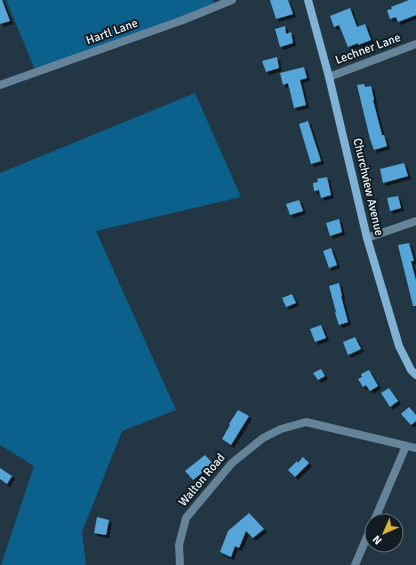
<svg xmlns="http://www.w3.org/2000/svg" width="416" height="565" font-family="Signika,sans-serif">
	<defs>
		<filter id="shadow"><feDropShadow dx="3" dy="3" stdDeviation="0" flood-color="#0009"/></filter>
	</defs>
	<rect width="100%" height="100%" fill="#223643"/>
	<g fill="#0c608c">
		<path d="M6 0H213L216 7 36 72Z"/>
		<path d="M195 93 241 197 96 231 176 410 122 431 82 532 86 565H1L34 466 0 445V173Z"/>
	</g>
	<g fill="#56a5d9" filter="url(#shadow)">
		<path d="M0 0H2L10 21 0 24Z"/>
		<path d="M270 0H288L293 14 276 19Z"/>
		<path d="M409 0H416V15L398 22 396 17 390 19 387 10 392 9 391 7Z"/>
		<path d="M350 8 357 27 365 24 371 40 358 45V43L348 47 339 25 334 27 330 16Z"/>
		<path d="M285 26 286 34 291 32 293 43 280 47 275 29Z"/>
		<path d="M277 57 279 68 266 72 262 61Z"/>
		<path d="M304 67 307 78 300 80 306 105 294 108 288 83 283 85 280 73Z"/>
		<path d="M364 84 365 87 371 86 374 100H373L382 135H384L387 146 374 150 370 139 357 85Z"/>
		<path d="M308 121 321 161 311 164 299 124Z"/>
		<path d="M404 163 408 176 383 183 380 169Z"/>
		<path d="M327 177 331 195 321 198 319 190 314 191 313 183 318 182 317 179Z"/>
		<path d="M398 196 401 208 390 211 387 198Z"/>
		<path d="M299 200 303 211 290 215 286 204Z"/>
		<path d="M339 219 342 232 330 236 326 223Z"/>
		<path d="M409 243 414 261H411L416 281V306H413L398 245Z"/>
		<path d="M331 248 337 265 329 268 323 251Z"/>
		<path d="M339 283 342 296H341L348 322 339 325 335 313 336 312 329 286Z"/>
		<path d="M292 294 296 303 286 307 282 298Z"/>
		<path d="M321 325 326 338 315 342 310 329Z"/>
		<path d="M355 337 361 349 348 355 343 342Z"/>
		<path d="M321 369 325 376 318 380 313 373Z"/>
		<path d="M369 370 378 386 370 391 366 385 363 387 358 379 362 377 361 374Z"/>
		<path d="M389 388 398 401 390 407 381 393Z"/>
		<path d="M409 407 416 415V421L411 425 401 414Z"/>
		<path d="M238 410 249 416 231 445 222 439 230 425 229 424Z"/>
		<path d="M205 455 213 464 193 480 185 471Z"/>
		<path d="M303 457 309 463 295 477 288 470 297 461 298 463Z"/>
		<path d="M0 468 12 476 7 484 0 479Z"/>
		<path d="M249 513 264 529 253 538 246 531 239 548 235 546 231 557 220 552 228 531Z"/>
		<path d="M97 517 109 520 106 535 94 533Z"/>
	</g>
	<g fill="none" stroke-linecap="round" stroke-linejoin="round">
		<g stroke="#65849a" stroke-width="8">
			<path d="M329 77 416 44"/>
			<path d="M0 85 183 20 232 0"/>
			<path d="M367 238 416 221"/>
			<path d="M374 521 406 446"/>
			<path d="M180 565 179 545 186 518 232 463 263 438 281 429 306 422 416 448"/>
			<path d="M355 565 372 525"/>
		</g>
		<path stroke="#7fb2d5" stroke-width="8" d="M308 0 329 77 367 238 399 346 411 370 416 375"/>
	</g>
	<g text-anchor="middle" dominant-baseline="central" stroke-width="4" stroke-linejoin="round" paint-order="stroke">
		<g font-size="12" fill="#e8f4fd" stroke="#131c22">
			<text transform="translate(112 32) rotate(-20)">Hartl Lane</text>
			<text transform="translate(368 49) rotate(-20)">Lechner Lane</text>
			<text transform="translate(368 187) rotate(77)">Churchview Avenue</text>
			<text transform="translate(202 480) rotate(-50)">Walton Road</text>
		</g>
	</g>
	<g transform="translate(384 533) rotate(225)"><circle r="19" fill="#131c22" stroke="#68727a"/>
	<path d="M0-3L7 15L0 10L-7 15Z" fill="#dcb233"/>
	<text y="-6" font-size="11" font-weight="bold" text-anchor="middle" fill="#e8f4fd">N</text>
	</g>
</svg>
